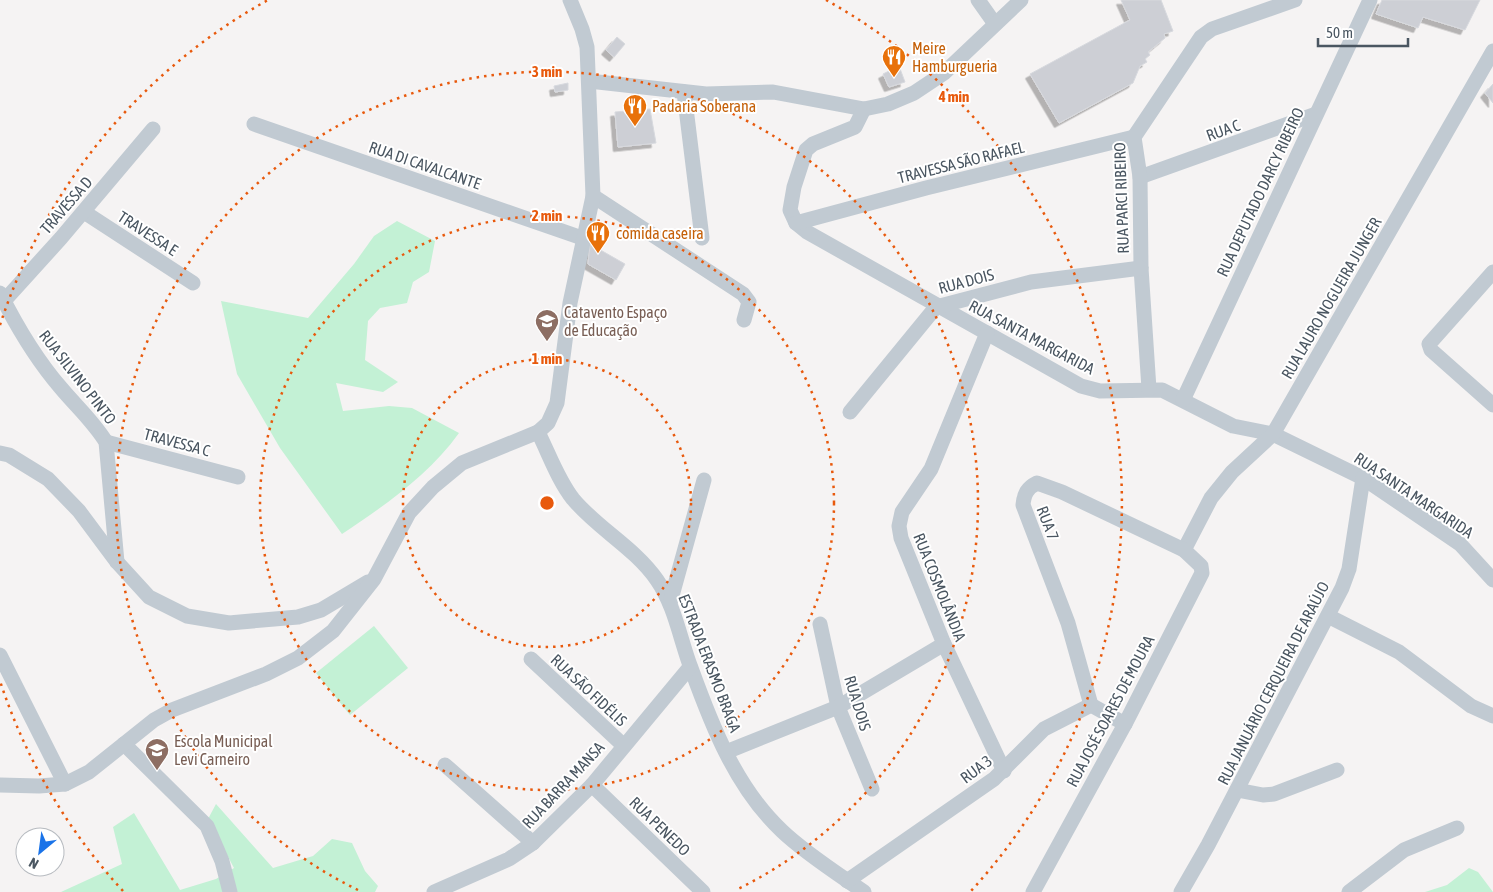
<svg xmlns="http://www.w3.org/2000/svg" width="1493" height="892" font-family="'Asap Condensed',sans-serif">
	<defs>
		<filter id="shadow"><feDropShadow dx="-4.5" dy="4.5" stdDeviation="0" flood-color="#0004"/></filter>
	</defs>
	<rect width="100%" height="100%" fill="#f5f3f3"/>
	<g fill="#c3f1d5">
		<path d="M397 221 435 241 429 272 413 282 407 303 380 308 368 321 365 360 398 382 383 392 336 383 343 411 389 406 412 408 459 433C429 475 384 506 342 534L280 448 237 374 221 301 308 318 354 264 374 236Z"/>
		<path d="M374 626 408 668 350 715 316 673Z"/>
		<path d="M216 804 273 868 313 856 332 839 352 843 365 871 378 886 375 892H61L122 864 113 827 134 813 180 890 216 879 234 868 208 819Z"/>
		<path d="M1469 868 1478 872 1493 892H1425L1447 885Z"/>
	</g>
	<g fill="#cdcfd5" stroke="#d7d9de" filter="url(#shadow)">
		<path d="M1121 0H1161L1173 31 1164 34 1165 38 1148 52 1150 55 1145 59 1147 62 1140 66 1133 83 1059 123 1030 74 1130 20Z"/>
		<path d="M1382 0H1480L1465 30 1423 17 1418 28 1376 14Z"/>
		<path d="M617 37 625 44 614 57 606 50Z"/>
		<path d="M899 66 905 82 889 87 883 74Z"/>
		<path d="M568 83V90L555 92 554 86Z"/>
		<path d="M1493 84V103L1485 93Z"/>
		<path d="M650 109 656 143 618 147 615 112Z"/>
		<path d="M590 244 625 264 616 280 588 264Z"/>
	</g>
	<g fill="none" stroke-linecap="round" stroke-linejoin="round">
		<g stroke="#c1cad2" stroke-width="15">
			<path d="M978 0 995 24"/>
			<path d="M589 81 706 94 773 92 864 109 888 104 914 93 944 73 1021 0"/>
			<path d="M684 92 702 238"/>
			<path d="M864 109 855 127 813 144 806 150 794 187 790 210 796 223 807 232 1081 386 1100 391 1162 390 1233 426 1273 434 1363 478 1460 544 1493 580"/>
			<path d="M254 124 585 239"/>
			<path d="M1140 177 1316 114"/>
			<path d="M593 196 743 294 749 302 744 320"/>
			<path d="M84 212 193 283"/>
			<path d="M796 223 926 188 1134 137"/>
			<path d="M1493 272 1429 344 1431 350 1493 405"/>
			<path d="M0 293C17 327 36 359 61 388 76 406 93 421 106 442L117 562"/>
			<path d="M4 301 61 238 153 129"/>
			<path d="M987 333 931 469 902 512 899 526 901 538 944 644 1004 771"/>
			<path d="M1149 389 1141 268 1140 177 1134 137 1201 37 1212 29 1295 0"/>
			<path d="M1183 400 1370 0"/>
			<path d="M850 412 936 307 1031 282 1141 268"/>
			<path d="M538 432C549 454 558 480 573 499 598 529 635 548 657 580 675 606 680 639 691 668 712 726 736 788 782 831 805 853 838 874 864 892"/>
			<path d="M106 442 238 477"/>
			<path d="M0 453 9 455 48 479 79 511 117 562 149 597 187 616 229 623 298 617 321 610 368 582"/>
			<path d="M1184 550 1211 498 1232 472 1273 434 1493 51"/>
			<path d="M670 603 704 480"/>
			<path d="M1328 616 1399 652 1471 706 1493 716"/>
			<path d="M820 624 838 707 872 789"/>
			<path d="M0 655 65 784"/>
			<path d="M531 659 624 746"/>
			<path d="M124 744 207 826 222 861 230 892"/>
			<path d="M726 752 838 707 944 644"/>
			<path d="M445 765 533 843"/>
			<path d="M0 785 39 786 65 784 89 772 154 720 172 710 266 674 298 658 333 631 374 579 409 513 433 487 462 463 538 432 548 423 557 403 570 303 593 196 587 47 582 29 570 0"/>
			<path d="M592 785 703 892"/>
			<path d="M1237 790 1263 795 1274 794 1337 770"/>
			<path d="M847 881 994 779 1044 729 1091 705 1125 724"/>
			<path d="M434 892 509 859 533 843 592 785 690 667"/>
			<path d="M1033 892 1125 724 1202 573 1201 566 1184 550 1062 492 1037 483C1027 488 1024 494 1023 505L1068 623 1091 705"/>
			<path d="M1181 892 1208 845 1342 588 1349 569 1363 478"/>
			<path d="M1349 892 1404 850 1457 828"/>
		</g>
	</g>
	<g fill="none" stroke="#e8590c" stroke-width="2.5" stroke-dasharray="2.5 5">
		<circle cx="547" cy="503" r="144"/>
		<circle cx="547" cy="503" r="287"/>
		<path d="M358 890A431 431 0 1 1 736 890"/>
		<path d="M123 891A575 575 0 0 1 0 681M0 325A575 575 0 0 1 268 0M826 0A575 575 0 0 1 971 891"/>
	</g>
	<defs>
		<g id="restaurant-pin" transform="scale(1.25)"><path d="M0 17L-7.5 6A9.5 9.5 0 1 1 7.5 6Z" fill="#e8710a" stroke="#fff"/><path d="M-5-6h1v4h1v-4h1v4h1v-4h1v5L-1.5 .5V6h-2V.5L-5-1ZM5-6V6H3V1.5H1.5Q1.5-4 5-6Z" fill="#fff"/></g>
		<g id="school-pin" transform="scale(1.25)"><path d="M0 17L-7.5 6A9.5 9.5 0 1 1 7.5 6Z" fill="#8d6e63" stroke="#fff"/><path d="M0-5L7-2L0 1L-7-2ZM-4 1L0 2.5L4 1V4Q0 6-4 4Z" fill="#fff"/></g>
	</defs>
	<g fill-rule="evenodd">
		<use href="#restaurant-pin" x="894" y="57"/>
		<use href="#restaurant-pin" x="635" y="106"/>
		<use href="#restaurant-pin" x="598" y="233"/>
		<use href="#school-pin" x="547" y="321"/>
		<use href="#school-pin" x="157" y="750"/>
	</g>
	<g text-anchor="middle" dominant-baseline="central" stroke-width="4" stroke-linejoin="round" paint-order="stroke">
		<g font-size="16" fill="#c56008" stroke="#fff" text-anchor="start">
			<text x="912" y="48">Meire<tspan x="912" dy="18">Hamburgueria</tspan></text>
			<text x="652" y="106">Padaria Soberana</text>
			<text x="616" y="233">comida caseira</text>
		</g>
		<g font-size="16" fill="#4a5661" stroke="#fff">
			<text transform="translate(1223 130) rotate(-20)">RUA C</text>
			<text transform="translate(961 162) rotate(-14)">TRAVESSA SÃO RAFAEL</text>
			<text transform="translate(425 165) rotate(19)">RUA DI CAVALCANTE</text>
			<text transform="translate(1260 192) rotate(-65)">RUA DEPUTADO DARCY RIBEIRO</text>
			<text transform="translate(1121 198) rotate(-92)">RUA PARCI RIBEIRO</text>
			<text transform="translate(66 205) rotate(-49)">TRAVESSA D</text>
			<text transform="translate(148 233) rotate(33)">TRAVESSA E</text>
			<text transform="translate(966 281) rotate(-15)">RUA DOIS</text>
			<text transform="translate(1331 298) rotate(-60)">RUA LAURO NOGUEIRA JUNGER</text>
			<text transform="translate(1032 337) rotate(28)">RUA SANTA MARGARIDA</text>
			<text transform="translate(78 377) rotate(52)">RUA SILVINO PINTO</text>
			<text transform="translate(177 442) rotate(15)">TRAVESSA C</text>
			<text transform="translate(1414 495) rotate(34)">RUA SANTA MARGARIDA</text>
			<text transform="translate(1048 523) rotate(69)">RUA 7</text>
			<text transform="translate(940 587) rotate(68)">RUA COSMOLÂNDIA</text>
			<text transform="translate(710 663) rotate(69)">ESTRADA ERASMO BRAGA</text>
			<text transform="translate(1273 683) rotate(-63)">RUA JANUÁRIO CERQUEIRA DE ARAÚJO</text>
			<text transform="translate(589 690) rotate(43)">RUA SÃO FIDÉLIS</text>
			<text transform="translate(858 703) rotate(73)">RUA DOIS</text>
			<text transform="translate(1110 711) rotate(-62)">RUA JOSÉ SOARES DE MOURA</text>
			<text transform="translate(976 769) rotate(-37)">RUA 3</text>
			<text transform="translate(563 785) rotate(-47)">RUA BARRA MANSA</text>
			<text transform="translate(660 826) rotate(44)">RUA PENEDO</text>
		</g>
		<g font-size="16" fill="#785e54" stroke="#fff" text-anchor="start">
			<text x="564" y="312">Catavento Espaço<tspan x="564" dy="18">de Educação</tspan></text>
			<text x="174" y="741">Escola Municipal<tspan x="174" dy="18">Levi Carneiro</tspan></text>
		</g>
	</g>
	<circle cx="547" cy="503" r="8" fill="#e8590c" stroke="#fff" stroke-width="2.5"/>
	<g font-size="15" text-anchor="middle" font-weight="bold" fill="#e8590c" stroke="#fff" stroke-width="4" stroke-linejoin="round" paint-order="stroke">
		<text x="547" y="77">3 min</text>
		<text x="954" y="102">4 min</text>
		<text x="547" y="221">2 min</text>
		<text x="547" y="364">1 min</text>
	</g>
	<g transform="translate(40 852) rotate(209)"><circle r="24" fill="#ffffff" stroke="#b7bbc0"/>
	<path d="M0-4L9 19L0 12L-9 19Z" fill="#1a73e8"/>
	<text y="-8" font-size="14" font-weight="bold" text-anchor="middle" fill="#4a5661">N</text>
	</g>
	<path d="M1318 38v8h90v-8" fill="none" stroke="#4a5661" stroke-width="2.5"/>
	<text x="1326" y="38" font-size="15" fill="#4a5661" stroke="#ffffff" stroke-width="4" paint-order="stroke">50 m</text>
</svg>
